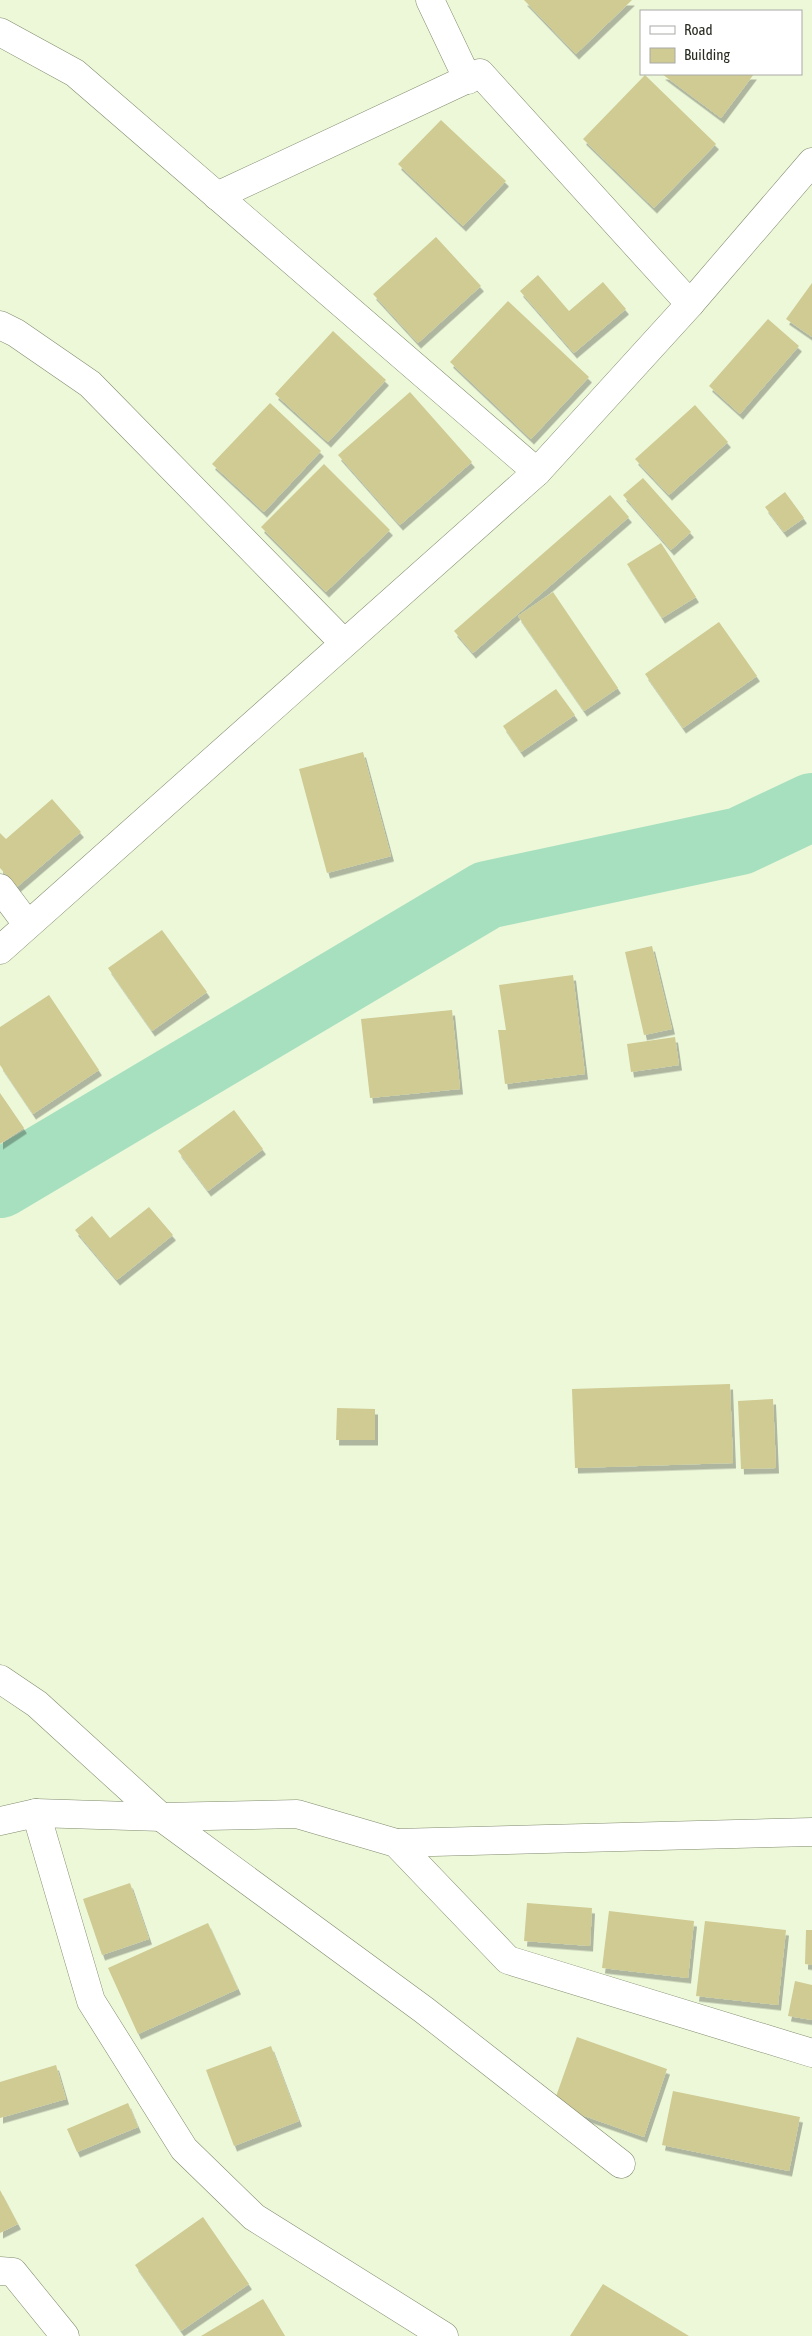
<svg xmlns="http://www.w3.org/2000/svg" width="812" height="2336" font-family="'Asap Condensed',sans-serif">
	<defs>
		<filter id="shadow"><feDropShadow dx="3" dy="5.5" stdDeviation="0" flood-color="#0004"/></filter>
	</defs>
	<rect width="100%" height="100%" fill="#edf8d9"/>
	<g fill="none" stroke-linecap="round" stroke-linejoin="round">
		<path stroke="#a7e0bf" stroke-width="68" d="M0 1184 487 895 740 841 812 807"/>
	</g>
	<g fill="#cfcb93" filter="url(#shadow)">
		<path d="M524 0H632L576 54Z"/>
		<path d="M662 74H754L721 118Z"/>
		<path d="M645 75 716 144 654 208 583 139Z"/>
		<path d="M441 120 506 181 463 226 398 164Z"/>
		<path d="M436 237 481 286 418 343 373 294Z"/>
		<path d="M538 275 569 311 603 282 626 309 574 353 520 291Z"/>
		<path d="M812 283V337L786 319Z"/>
		<path d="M508 301 589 377 531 439 450 362Z"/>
		<path d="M768 319 799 346 740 414 709 386Z"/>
		<path d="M333 331 386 380 328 442 275 394Z"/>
		<path d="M410 392 472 462 400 525 338 455Z"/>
		<path d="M270 403 321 451 264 512 212 464Z"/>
		<path d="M695 405 728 442 669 495 635 459Z"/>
		<path d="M324 464 390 530 326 592 261 527Z"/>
		<path d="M643 478 691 532 671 550 623 495Z"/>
		<path d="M785 492 804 518 784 532 765 507Z"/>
		<path d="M610 495 629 517 473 653 454 631Z"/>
		<path d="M661 543 696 597 662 618 627 564Z"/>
		<path d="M553 592 618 688 584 711 518 616Z"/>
		<path d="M719 622 757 676 683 728 645 674Z"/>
		<path d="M556 689 575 715 521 752 503 726Z"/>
		<path d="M363 752 391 856 327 873 299 769Z"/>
		<path d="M52 799 81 832 17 887 0 868V833L6 839Z"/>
		<path d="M162 930 207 992 152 1031 108 968Z"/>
		<path d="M652 946 672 1029 644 1035 625 952Z"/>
		<path d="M573 975 585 1074 505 1084 498 1030H506L499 985Z"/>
		<path d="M49 995 99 1070 33 1114 0 1065V1027Z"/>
		<path d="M452 1010 460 1089 370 1098 361 1019Z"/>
		<path d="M675 1037 679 1065 631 1072 627 1044Z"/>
		<path d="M0 1093 24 1128 0 1144Z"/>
		<path d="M234 1110 263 1149 208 1191 178 1151Z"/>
		<path d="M149 1207 173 1235 117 1280 75 1230 92 1216 110 1238Z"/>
		<path d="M730 1384 733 1463 575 1468 572 1389Z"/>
		<path d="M773 1399 776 1468 741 1469 738 1401Z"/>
		<path d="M337 1408 375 1409V1440H336Z"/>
		<path d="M130 1883 149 1939 102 1955 83 1899Z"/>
		<path d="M527 1903 592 1908 590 1946 524 1941Z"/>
		<path d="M609 1911 694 1921 688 1978 602 1968Z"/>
		<path d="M705 1921 786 1930 778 2005 696 1996Z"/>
		<path d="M208 1923 238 1989 138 2034 108 1968Z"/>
		<path d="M806 1930H812V1965L805 1964Z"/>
		<path d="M795 1981 812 1985V2020L788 2016Z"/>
		<path d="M577 2037 667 2069 644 2137 553 2105Z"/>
		<path d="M271 2046 299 2121 234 2146 206 2070Z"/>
		<path d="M56 2065 66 2099 0 2118V2082Z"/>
		<path d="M673 2091 800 2117 789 2171 662 2145Z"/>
		<path d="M128 2103 138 2127 77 2152 67 2129Z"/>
		<path d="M0 2190 18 2224 0 2233Z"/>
		<path d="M203 2217 249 2284 181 2331 135 2265Z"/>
		<path d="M603 2284 689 2336H570Z"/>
		<path d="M263 2299 285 2336H201Z"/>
	</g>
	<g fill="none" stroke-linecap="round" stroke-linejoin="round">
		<g stroke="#818b6e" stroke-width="29">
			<g id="minor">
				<path d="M430 0 468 80"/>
				<path d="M0 32 75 73 537 472"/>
				<path d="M217 196 480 73 690 304"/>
				<path d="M0 325 16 333 90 384 344 643"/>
				<path d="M0 888 27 924"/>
				<path d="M0 1679 37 1704 161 1817 424 2010 621 2164"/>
				<path d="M36 1813 91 2001 184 2149 254 2217 444 2336"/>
				<path d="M0 1821 36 1813 161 1817 297 1814 396 1843 508 1960 812 2053"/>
				<path d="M396 1843 812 1832"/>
				<path d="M0 2271 13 2272 65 2336"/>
			</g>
		</g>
		<g stroke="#818b6e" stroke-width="29">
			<path id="tertiary" d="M0 950 537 472 690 304 812 162"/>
		</g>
		<use href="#minor" stroke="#fff" stroke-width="28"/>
		<use href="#tertiary" stroke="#fff" stroke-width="28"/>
	</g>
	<rect x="640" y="10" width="162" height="65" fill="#ffffff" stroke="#a9aaa6"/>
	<rect x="650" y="26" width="25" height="8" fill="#ffffff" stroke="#a9aaa6"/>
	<text x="684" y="35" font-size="15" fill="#282b20">Road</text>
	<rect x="650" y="48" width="25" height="15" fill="#cfcb93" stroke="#a9aaa6"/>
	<text x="684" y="60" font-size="15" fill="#282b20">Building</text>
</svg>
